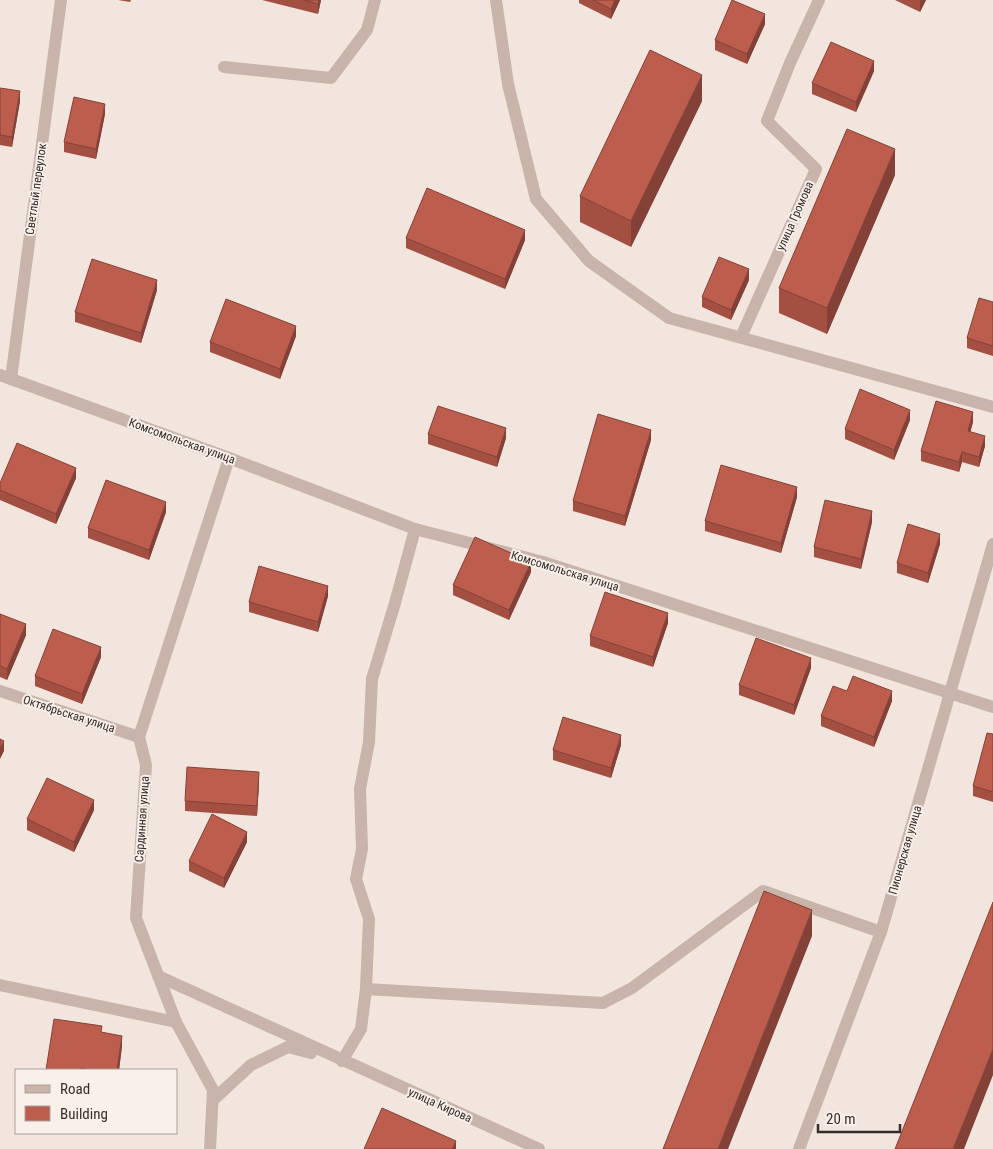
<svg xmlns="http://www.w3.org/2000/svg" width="993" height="1149" font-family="'Roboto Condensed',sans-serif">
	<rect width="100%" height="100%" fill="#f1e5dd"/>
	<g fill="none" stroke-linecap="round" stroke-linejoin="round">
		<g stroke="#c8b4aa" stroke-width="12">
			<path d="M366 989 603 1003 632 988 763 891 881 932"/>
			<path d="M342 1061 361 1029 366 989 369 919 356 879 362 849 360 789 369 742 372 679 395 603 415 529"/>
		</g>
		<g stroke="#c8b4aa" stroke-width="12">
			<path d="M496 0 508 84 536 199 589 261 669 318 993 407"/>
			<path d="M224 67 331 78 367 30 375 0"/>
			<path d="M741 337 816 169 767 121 790 63 819 0"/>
			<path d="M0 375 229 458 415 529 543 562 993 707"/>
			<path d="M11 379 61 0"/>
			<path d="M0 691 139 737"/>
			<path d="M158 976 539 1149"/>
			<path d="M0 985 176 1022"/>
			<path d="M213 1100 251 1065 288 1047 311 1053"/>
			<path d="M210 1149 213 1090 176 1022 136 918 146 765 139 737 229 458"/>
		</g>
		<path stroke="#c8b4aa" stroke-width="12" d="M799 1149 881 932 993 544"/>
	</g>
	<g fill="#a35043">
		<path d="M118 0H131L130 2Z"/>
		<path d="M262 0H321L318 14Z"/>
		<path d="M579 0H620L611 19 579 3Z"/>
		<path d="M895 0H926L920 12Z"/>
		<path d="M765 24 747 64 715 50V40Z"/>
		<path d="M874 71 856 112 812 94V83Z"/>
		<path d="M0 88 20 101 12 147 0 145Z"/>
		<path d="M702 101 631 247 580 222V196Z"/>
		<path d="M105 114 96 159 64 152V142Z"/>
		<path d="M895 175 827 334 779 313V288Z"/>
		<path d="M406 238 525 240 505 289 406 248Z"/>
		<path d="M749 280 731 320 702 307V297Z"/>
		<path d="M157 290 141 343 75 322V312Z"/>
		<path d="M993 302V356L967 348V338Z"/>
		<path d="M296 336 280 379 210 352V342Z"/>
		<path d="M910 420 894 460 845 439V429Z"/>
		<path d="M973 422 970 432 985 446 979 467 962 462 959 472 921 461V451Z"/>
		<path d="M428 434 506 438 497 467 428 444Z"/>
		<path d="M651 440 625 526 573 511V501Z"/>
		<path d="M76 478 56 524 0 500V483Z"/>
		<path d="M797 497 781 553 705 531V521Z"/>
		<path d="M166 512 149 560 88 538V528Z"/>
		<path d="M872 522 861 569 814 557V547Z"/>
		<path d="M940 544 928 583 897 573V563Z"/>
		<path d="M531 572 509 620 453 595V585Z"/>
		<path d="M328 596 318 632 249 612V602Z"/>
		<path d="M0 614 26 635 7 680 0 677Z"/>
		<path d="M668 623 653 667 590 646V636Z"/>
		<path d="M101 657 82 704 35 686V676Z"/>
		<path d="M811 668 794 715 739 695V685Z"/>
		<path d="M847 691 892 701 874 747 821 726V716Z"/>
		<path d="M993 734V802L973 796V786Z"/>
		<path d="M621 745 611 778 553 760V750Z"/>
		<path d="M259 782 257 816 185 811V801Z"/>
		<path d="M94 810 74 852 27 830V819Z"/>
		<path d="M247 842 224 888 189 871V861Z"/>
		<path d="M102 1033 122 1046 119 1070H46Z"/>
	</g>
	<g fill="#844137">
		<path d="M319 0H321L318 14V4Z"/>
		<path d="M615 0H620L611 19V9Z"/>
		<path d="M921 0H926L920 12V2Z"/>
		<path d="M765 14V24L747 64V54Z"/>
		<path d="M874 61V71L856 112V102Z"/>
		<path d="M702 75V101L631 247V221Z"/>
		<path d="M20 91V101L12 147V137Z"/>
		<path d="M105 104V114L96 159V149Z"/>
		<path d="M895 149V175L827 334V308Z"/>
		<path d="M525 230V240L505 289V279Z"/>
		<path d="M749 269V280L731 320V310Z"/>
		<path d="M157 280V290L141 343V333Z"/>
		<path d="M296 326V336L280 379V369Z"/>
		<path d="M910 410V420L894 460V450Z"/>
		<path d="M973 412V422L968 441V431Z"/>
		<path d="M506 428V438L497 467V457Z"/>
		<path d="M651 430V440L625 526V516Z"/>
		<path d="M985 436V446L979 467V457Z"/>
		<path d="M962 452V462L959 472V462Z"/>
		<path d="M76 468V478L56 524V514Z"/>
		<path d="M797 487V497L781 553V543Z"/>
		<path d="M166 502V512L149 560V550Z"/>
		<path d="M872 511V522L861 569V559Z"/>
		<path d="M940 534V544L928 583V573Z"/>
		<path d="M531 562V572L509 620V610Z"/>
		<path d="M328 586V596L318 632V622Z"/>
		<path d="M668 613V623L653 667V657Z"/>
		<path d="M26 624V635L7 680V669Z"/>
		<path d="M101 647V657L82 704V694Z"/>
		<path d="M811 658V668L794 715V705Z"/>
		<path d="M892 691V701L874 747V737Z"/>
		<path d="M621 735V745L611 778V768Z"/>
		<path d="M4 741V751L0 759V749Z"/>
		<path d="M259 772V782L257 816V806Z"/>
		<path d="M94 800V810L74 852V842Z"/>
		<path d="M247 832V842L224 888V878Z"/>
		<path d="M812 910V936L728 1149H718Z"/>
		<path d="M122 1036V1046L119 1070H117Z"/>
		<path d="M993 1049V1075L964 1149H953Z"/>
		<path d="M456 1141V1149H452Z"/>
	</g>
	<g fill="#bd5d4e" stroke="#844137">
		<path d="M303 0H319L318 4Z"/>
		<path d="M593 0H615L611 9Z"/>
		<path d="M732 0 765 14 747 54 715 40Z"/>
		<path d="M831 42 874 61 856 102 812 83Z"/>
		<path d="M650 50 702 75 631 221 580 196Z"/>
		<path d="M0 88 20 91 12 137 0 135Z"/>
		<path d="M74 97 105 104 96 149 64 142Z"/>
		<path d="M847 129 895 149 827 308 779 288Z"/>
		<path d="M427 188 525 230 505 279 406 238Z"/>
		<path d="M719 257 749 269 731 310 702 297Z"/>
		<path d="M92 259 157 280 141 333 75 312Z"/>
		<path d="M979 298 993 302V346L967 338Z"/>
		<path d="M226 299 296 326 280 369 210 342Z"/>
		<path d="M860 389 910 410 894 450 845 429Z"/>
		<path d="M936 401 973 412 968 431 985 436 979 457 962 452 959 462 921 451Z"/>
		<path d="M438 406 506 428 497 457 428 434Z"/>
		<path d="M598 414 651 430 625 516 573 501Z"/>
		<path d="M17 443 76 468 56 514 0 490V483Z"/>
		<path d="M721 465 797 487 781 543 705 521Z"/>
		<path d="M106 480 166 502 149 550 88 528Z"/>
		<path d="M825 500 872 511 861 559 814 547Z"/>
		<path d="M908 524 940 534 928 573 897 563Z"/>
		<path d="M475 537 531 562 509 610 453 585Z"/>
		<path d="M259 566 328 586 318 622 249 602Z"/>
		<path d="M605 592 668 613 653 657 590 636Z"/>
		<path d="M0 614 26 624 7 669 0 666Z"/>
		<path d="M53 629 101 647 82 694 35 676Z"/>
		<path d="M756 638 811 658 794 705 739 685Z"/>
		<path d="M853 676 892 691 874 737 821 716 833 686 847 691Z"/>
		<path d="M563 717 621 735 611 768 553 750Z"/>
		<path d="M987 733 993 734V792L973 786Z"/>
		<path d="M0 739 4 741 0 749Z"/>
		<path d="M187 767 259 772 257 806 185 801Z"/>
		<path d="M47 778 94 800 74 842 27 819Z"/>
		<path d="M212 814 247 832 224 878 189 861Z"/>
		<path d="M764 891 812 910 718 1149H663Z"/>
		<path d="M993 902V1049L953 1149H895Z"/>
		<path d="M54 1019 102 1026 101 1032 122 1036 117 1070H95L81 1068V1070H46Z"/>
		<path d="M382 1108 456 1141 452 1149H364Z"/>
	</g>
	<g text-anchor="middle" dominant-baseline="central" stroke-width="4" stroke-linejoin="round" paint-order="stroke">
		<g font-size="12" fill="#362c29" stroke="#f8f0e9">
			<text transform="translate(36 189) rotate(-82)">Светлый переулок</text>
			<text transform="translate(795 216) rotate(-66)">улица Громова</text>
			<text transform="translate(182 441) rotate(20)">Комсомольская улица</text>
			<text transform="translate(565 571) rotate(17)">Комсомольская улица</text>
			<text transform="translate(69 714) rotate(18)">Октябрьская улица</text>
			<text transform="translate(142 819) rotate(-86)">Сардинная улица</text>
			<text transform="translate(905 850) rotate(-74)">Пионерская улица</text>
			<text transform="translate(440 1105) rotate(24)">улица Кирова</text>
		</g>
	</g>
	<rect x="15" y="1069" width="162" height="65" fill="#f8f0e9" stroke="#aaa29c"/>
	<rect x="25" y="1085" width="25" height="8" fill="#c8b4aa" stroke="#aaa29c"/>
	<text x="60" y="1094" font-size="15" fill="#362c29">Road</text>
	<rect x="25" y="1106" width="25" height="15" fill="#bd5d4e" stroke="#aaa29c"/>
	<text x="60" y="1119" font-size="15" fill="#362c29">Building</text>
	<path d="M818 1124v8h82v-8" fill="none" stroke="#362c29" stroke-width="2.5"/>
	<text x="826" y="1124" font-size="15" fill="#362c29" stroke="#f8f0e9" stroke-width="4" paint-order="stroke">20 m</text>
</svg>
